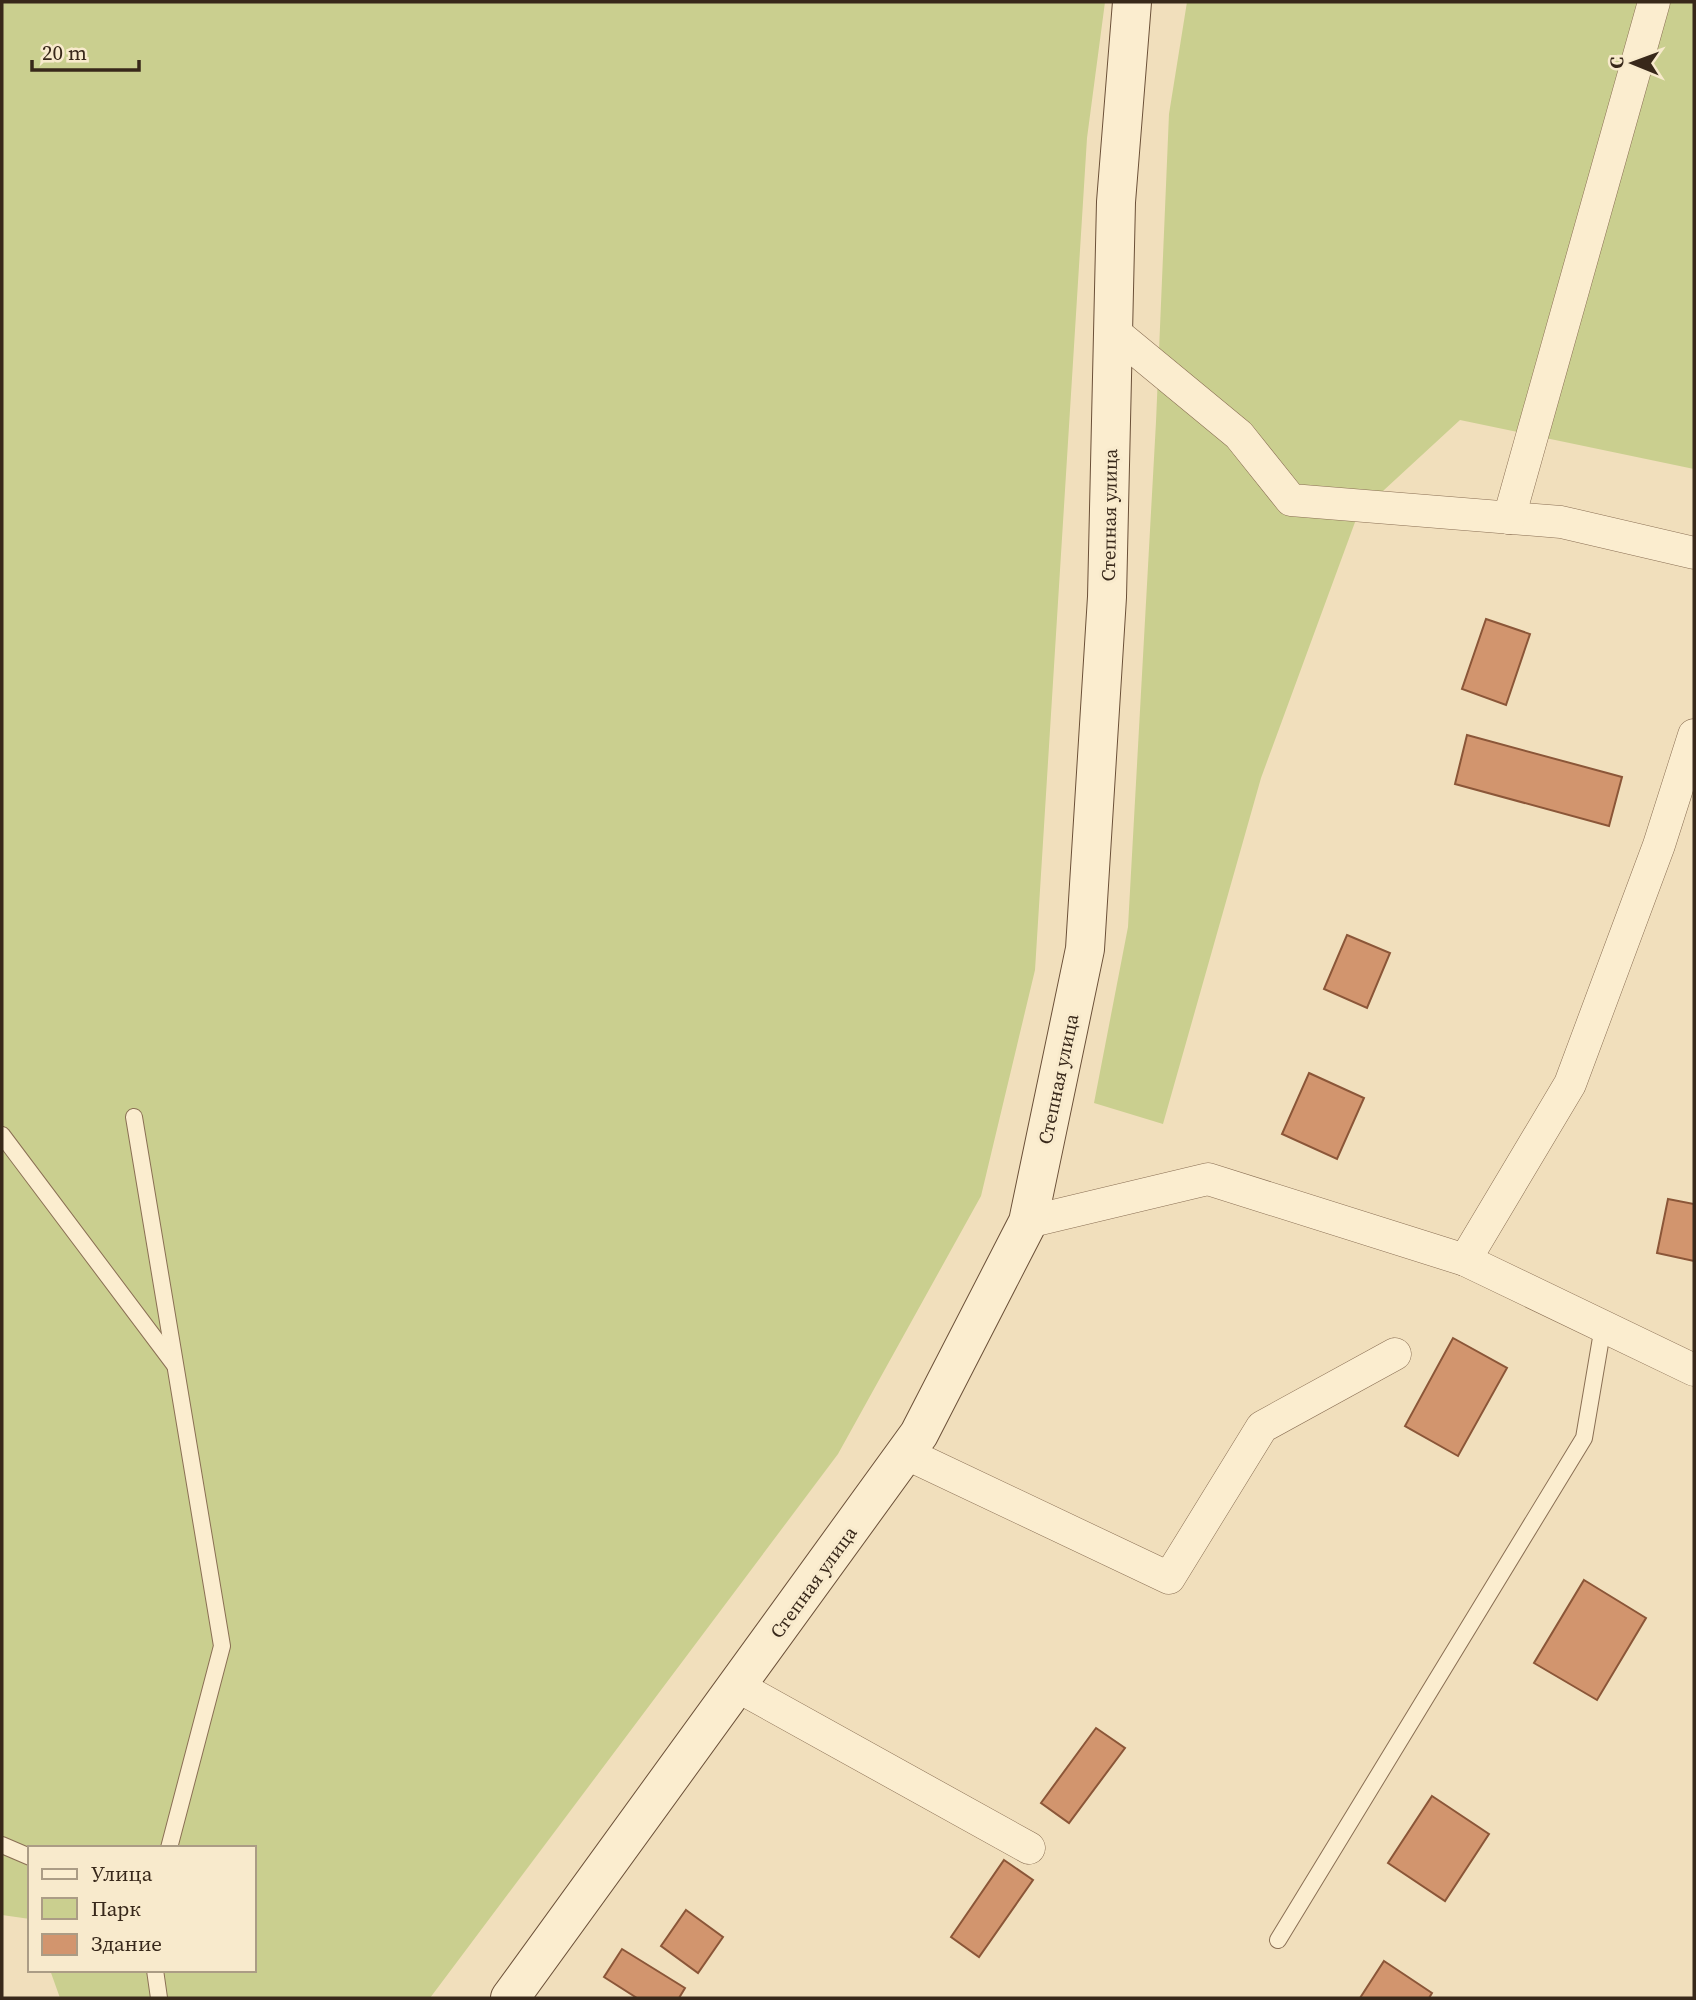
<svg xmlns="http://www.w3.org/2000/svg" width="1696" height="2000" font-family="'Source Serif 4',serif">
	<rect width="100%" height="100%" fill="#f1dfbc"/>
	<g fill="#cacf8f">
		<path d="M2 2H1105L1087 138 1035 970 981 1196 838 1454 430 1998H60L50 1970H254V1848H30V1919L2 1915Z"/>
		<path d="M1187 2H1694V469L1460 420 1358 514 1261 778 1163 1124 1094 1103 1128 927 1156 422 1169 114Z"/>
	</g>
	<g fill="#d2956e" stroke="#8b5638" stroke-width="2">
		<path d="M1486 619 1530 634 1506 705 1462 689Z"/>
		<path d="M1467 735 1622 777 1609 826 1455 784Z"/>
		<path d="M1347 935 1390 953 1367 1008 1324 989Z"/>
		<path d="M1309 1073 1364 1098 1337 1159 1282 1134Z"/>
		<path d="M1668 1199 1694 1204V1261L1657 1253Z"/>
		<path d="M1453 1338 1507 1368 1458 1456 1405 1426Z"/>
		<path d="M1584 1580 1646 1618 1597 1700 1534 1663Z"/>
		<path d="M1096 1728 1125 1748 1069 1823 1041 1803Z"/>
		<path d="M1432 1796 1489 1834 1445 1901 1388 1863Z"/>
		<path d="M1004 1860 1033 1880 979 1957 951 1937Z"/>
		<path d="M686 1910 723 1937 698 1973 661 1946Z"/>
		<path d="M622 1949 685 1988 679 1998H637L604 1977Z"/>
		<path d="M1384 1961 1432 1993 1429 1998H1360Z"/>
	</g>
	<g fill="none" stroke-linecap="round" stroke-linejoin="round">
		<g stroke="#8a6f54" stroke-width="18">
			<g id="lane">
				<path d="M134 1117 222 1646 169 1848"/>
				<path d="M2 1135 174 1364"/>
				<path d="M2 1845 30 1857"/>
				<path d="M1278 1940 1584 1438 1603 1326"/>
				<path d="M155 1970 159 1998"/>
			</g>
		</g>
		<g stroke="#8a6f54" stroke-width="33">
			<g id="street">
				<path d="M1113 331 1239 435 1291 500 1561 522 1694 553"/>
				<path d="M1509 518 1654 2"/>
				<path d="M1028 1222 1208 1179 1465 1260 1694 1370"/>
				<path d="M1465 1260 1570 1084 1659 845 1694 735"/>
				<path d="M905 1453 1169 1578 1262 1427 1395 1354"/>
				<path d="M737 1686 1029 1848"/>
			</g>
		</g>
		<g stroke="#6b5038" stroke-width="40">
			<path id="secondary" d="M510 1998 919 1434 1028 1222 1085 949 1107 597 1116 202 1132 2"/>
		</g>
		<use href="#lane" stroke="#fbedcf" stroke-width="16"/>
		<use href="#street" stroke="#fbedcf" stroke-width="32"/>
		<use href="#secondary" stroke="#fbedcf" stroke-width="38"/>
	</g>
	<g text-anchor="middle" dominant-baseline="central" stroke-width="6" stroke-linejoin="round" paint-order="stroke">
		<g font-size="19" fill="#38281a" stroke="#f8eacc">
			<text transform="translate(1109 515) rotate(-89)">Степная улица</text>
			<text transform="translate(1058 1079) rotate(-78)">Степная улица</text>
			<text transform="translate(813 1582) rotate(-54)">Степная улица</text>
		</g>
	</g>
	<rect width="1696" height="2000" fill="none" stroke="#38281a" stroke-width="7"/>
	<rect x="28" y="1846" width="228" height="126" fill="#f8eacc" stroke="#ab9c85" stroke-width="2"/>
	<rect x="42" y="1869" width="35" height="10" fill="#fbedcf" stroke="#ab9c85" stroke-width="2"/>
	<text x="91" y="1881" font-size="21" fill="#38281a">Улица</text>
	<rect x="42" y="1898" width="35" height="21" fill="#cacf8f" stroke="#ab9c85" stroke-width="2"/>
	<text x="91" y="1916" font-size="21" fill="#38281a">Парк</text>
	<rect x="42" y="1934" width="35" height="21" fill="#d2956e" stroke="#ab9c85" stroke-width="2"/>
	<text x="91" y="1951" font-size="21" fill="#38281a">Здание</text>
	<g transform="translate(1633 63) rotate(271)" stroke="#f8eacc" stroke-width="5" paint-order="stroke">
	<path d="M0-5L12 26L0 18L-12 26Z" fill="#38281a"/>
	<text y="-10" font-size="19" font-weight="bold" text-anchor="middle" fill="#38281a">С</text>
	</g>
	<path d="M32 60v10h107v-10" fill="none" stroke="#38281a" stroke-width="3.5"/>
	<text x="42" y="60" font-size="21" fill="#38281a" stroke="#f8eacc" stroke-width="5" paint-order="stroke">20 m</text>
</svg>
